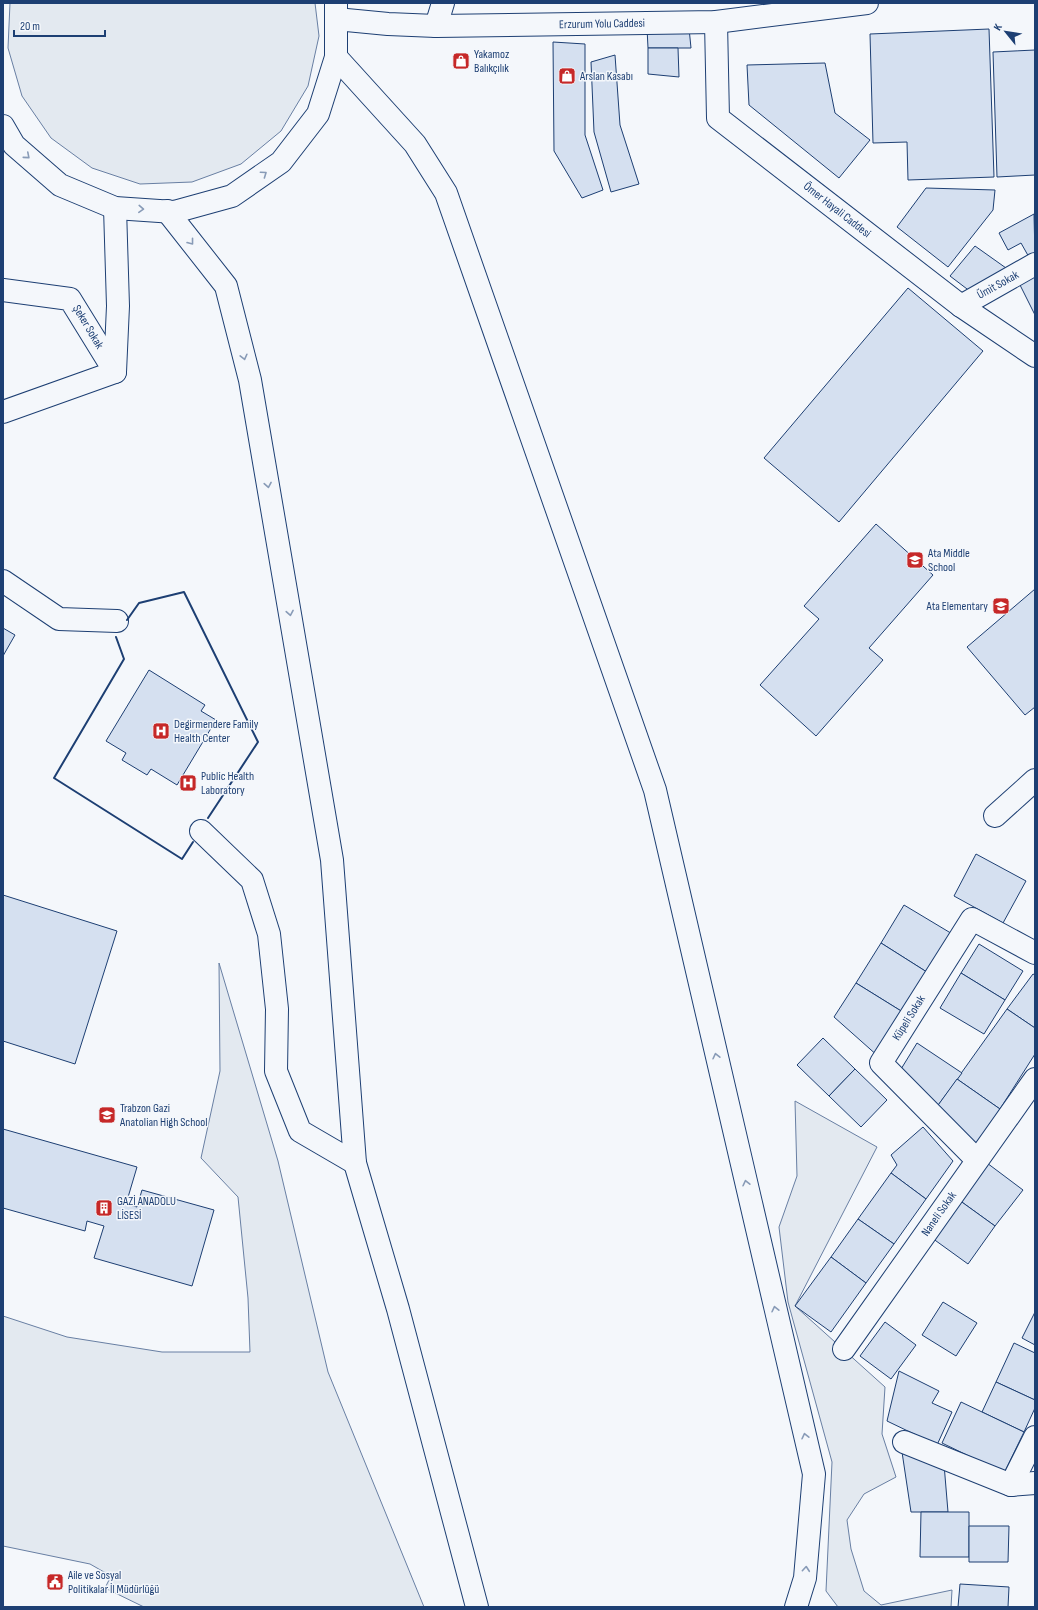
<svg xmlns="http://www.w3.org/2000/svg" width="1038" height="1610" font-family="'Sofia Sans Condensed',sans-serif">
	<rect width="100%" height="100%" fill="#f4f7fb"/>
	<g fill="#e3e9f0" stroke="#687fa3">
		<path d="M10 3H315L319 36 308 86 281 131 241 164 192 182 140 184 92 168 51 138 22 96 8 48Z"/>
		<path d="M219 963 278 1161 328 1372 424 1607H144L105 1588 111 1576 90 1564 3 1546V1316L67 1337 162 1352H250L248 1298 238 1197 201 1158 220 1071Z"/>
		<path d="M795 1101 877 1147 795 1306 885 1387 882 1434 896 1477 864 1494 847 1520 851 1549 864 1591 881 1605 952 1590 951 1607H838L826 1591 832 1462 788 1302 779 1227 797 1176Z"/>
	</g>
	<g fill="#d5e0f0" stroke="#1d3f73">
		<path d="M647 28H689L691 48H648Z"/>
		<path d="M989 29 994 177 908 180 907 142 873 143 870 34Z"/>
		<path d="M553 42 585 44V135L603 190 582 198 554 151Z"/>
		<path d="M648 48H678L679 77 648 74Z"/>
		<path d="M1035 50V175L997 177 993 52Z"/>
		<path d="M615 55 620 125 639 184 611 192 594 132 591 62Z"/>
		<path d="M825 63 835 113 870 140 839 178 749 105 747 65Z"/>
		<path d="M926 188 995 190 993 210 948 267 897 227Z"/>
		<path d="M1034 214 1035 256 1030 259 1021 243 1008 250 999 233Z"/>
		<path d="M975 246 1006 268 971 292 950 276Z"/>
		<path d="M1035 275V315L1019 283Z"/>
		<path d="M908 288 983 351 839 522 764 458Z"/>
		<path d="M876 524 933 575 869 648 883 660 816 736 760 685 819 619 804 606Z"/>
		<path d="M1035 589V707L1025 715 967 647Z"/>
		<path d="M3 628 15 635 3 656Z"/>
		<path d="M149 670 205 705 201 711 216 720 177 785 151 769 147 775 122 760 126 753 106 741Z"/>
		<path d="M976 854 1026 881 1003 923 954 896Z"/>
		<path d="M3 895 117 931 75 1064 3 1041Z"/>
		<path d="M904 905 954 935 930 974 881 943Z"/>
		<path d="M881 943 930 974 906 1014 856 983Z"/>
		<path d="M979 944 1023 971 1005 1000 961 973Z"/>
		<path d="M961 973 1005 1000 984 1034 940 1008Z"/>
		<path d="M1033 974 1035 975V1028L1007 1009Z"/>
		<path d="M856 983 906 1014 879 1057 834 1017Z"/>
		<path d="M1007 1009 1035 1028V1054L1000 1109 957 1079Z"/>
		<path d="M823 1038 855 1069 829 1096 797 1065Z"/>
		<path d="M917 1043 962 1073 936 1108 898 1074Z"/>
		<path d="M855 1069 887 1100 861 1127 829 1096Z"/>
		<path d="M957 1079 1000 1109 977 1144 936 1108Z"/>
		<path d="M923 1127 953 1161 926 1199 891 1173 897 1165 891 1155Z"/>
		<path d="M3 1129 137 1167 126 1204 137 1207 142 1190 214 1210 192 1286 94 1258 104 1226 87 1221 85 1231 3 1208Z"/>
		<path d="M987 1163 1023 1190 995 1226 959 1200Z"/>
		<path d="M891 1173 926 1199 894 1244 858 1219Z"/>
		<path d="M959 1200 995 1226 968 1264 932 1238Z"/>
		<path d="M858 1219 894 1244 866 1283 831 1257Z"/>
		<path d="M831 1257 866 1283 831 1332 795 1306Z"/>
		<path d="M943 1302 977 1323 956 1356 922 1335Z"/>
		<path d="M1035 1312V1345L1022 1338Z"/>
		<path d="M885 1322 916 1345 891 1379 860 1356Z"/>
		<path d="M1014 1343 1035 1353V1400L996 1382Z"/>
		<path d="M899 1371 939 1391 932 1403 952 1412 937 1445 887 1421Z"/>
		<path d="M996 1382 1035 1400V1408L1024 1432 982 1412Z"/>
		<path d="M961 1402 1024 1432 1004 1473 942 1443Z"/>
		<path d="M902 1452 944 1464 948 1512H911Z"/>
		<path d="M921 1512H969V1557H920Z"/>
		<path d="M969 1526H1009L1008 1562H969Z"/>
		<path d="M960 1584 1009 1587 1008 1607H958Z"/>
	</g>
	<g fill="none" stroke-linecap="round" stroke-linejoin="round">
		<g stroke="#1d3f73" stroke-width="24">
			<g id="minor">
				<path d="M336 19 388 24 436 26 716 22 867 3"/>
				<path d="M716 22 718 118 961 306 1035 356"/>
				<path d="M436 26 443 3"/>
				<path d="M3 290 70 299 115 372"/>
				<path d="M961 306 1035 264"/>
				<path d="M3 412 115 372 118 306 115 208"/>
				<path d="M3 581 59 619 117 621"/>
				<path d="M995 816 1035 780"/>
				<path d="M201 831 252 880 269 934 277 1009 276 1071 300 1131 355 1163"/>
				<path d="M977 1160 881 1063 972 919 1035 953"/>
				<path d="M844 1349 1035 1079"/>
				<path d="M904 1442 1011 1485 1035 1483"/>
				<path d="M1011 1485 1035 1437"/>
			</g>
		</g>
		<g stroke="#1d3f73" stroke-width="24">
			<g id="major">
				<path d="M336 57 415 144 446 193 655 790 814 1474 805 1578 796 1607"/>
				<path d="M3 126 14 145 60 185 115 208 174 212 232 196 281 162 318 114 336 57V3"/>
				<path d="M167 211 226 286 250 380 332 860 355 1163 398 1309 477 1607"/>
			</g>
		</g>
		<use href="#minor" stroke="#f4f7fb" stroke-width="22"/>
		<use href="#major" stroke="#f4f7fb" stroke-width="22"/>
		<g stroke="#1d3f73" stroke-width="2">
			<path d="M127 620 139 603 184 592 258 742 208 818"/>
			<path d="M116 637 124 659 54 778 182 859 193 842"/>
		</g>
	</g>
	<defs><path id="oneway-chevron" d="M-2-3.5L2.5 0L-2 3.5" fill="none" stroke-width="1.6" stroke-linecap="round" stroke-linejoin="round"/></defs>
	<g stroke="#889bb7">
		<use href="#oneway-chevron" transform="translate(27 156) rotate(41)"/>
		<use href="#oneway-chevron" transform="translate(264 174) rotate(-35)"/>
		<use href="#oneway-chevron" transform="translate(141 209) rotate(3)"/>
		<use href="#oneway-chevron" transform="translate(191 242) rotate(52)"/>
		<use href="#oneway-chevron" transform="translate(244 357) rotate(76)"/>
		<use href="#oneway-chevron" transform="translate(268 485) rotate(80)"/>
		<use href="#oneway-chevron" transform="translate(290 613) rotate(80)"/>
		<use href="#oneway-chevron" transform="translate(716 1056) rotate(-103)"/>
		<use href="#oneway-chevron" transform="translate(746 1183) rotate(-103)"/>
		<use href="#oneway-chevron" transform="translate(775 1309) rotate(-103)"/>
		<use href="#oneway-chevron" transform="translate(805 1436) rotate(-103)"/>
		<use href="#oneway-chevron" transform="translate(806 1569) rotate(-85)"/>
	</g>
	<defs>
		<g id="shop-square" transform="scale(0.9)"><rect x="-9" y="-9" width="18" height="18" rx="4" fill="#c62828" stroke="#f4f7fb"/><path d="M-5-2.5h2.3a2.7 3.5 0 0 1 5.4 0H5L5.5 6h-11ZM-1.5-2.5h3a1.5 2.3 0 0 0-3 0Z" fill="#fff"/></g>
		<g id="school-square" transform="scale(0.9)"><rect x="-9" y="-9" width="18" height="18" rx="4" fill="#c62828" stroke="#f4f7fb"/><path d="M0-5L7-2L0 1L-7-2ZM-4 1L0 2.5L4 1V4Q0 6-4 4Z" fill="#fff"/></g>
		<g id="hospital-square" transform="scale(0.9)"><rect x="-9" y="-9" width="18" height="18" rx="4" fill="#c62828" stroke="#f4f7fb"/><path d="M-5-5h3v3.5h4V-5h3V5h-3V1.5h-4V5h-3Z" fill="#fff"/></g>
		<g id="building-square" transform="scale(0.9)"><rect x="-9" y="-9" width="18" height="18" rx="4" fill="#c62828" stroke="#f4f7fb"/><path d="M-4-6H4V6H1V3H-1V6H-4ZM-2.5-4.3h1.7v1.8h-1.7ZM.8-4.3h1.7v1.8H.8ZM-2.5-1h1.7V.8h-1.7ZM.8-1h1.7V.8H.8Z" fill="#fff"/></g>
		<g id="civic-square" transform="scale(0.9)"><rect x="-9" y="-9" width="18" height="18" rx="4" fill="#c62828" stroke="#f4f7fb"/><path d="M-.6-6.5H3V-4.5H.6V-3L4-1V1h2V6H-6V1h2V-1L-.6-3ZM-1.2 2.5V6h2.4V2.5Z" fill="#fff"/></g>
	</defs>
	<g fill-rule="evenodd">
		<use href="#shop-square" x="461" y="61"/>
		<use href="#shop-square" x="567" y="76"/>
		<use href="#school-square" x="915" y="560"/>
		<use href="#school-square" x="1001" y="606"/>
		<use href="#hospital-square" x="161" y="731"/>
		<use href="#hospital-square" x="188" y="783"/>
		<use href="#school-square" x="107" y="1115"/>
		<use href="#building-square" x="104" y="1208"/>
		<use href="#civic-square" x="55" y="1582"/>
	</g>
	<g text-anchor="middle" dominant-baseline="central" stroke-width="3" stroke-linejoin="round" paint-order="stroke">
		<g font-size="12" fill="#1d3f73" stroke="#f4f7fb">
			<text transform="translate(602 24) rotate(-1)">Erzurum Yolu Caddesi</text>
			<text transform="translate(837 210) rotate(38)">Ömer Hayali Caddesi</text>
			<text transform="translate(998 285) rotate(-29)">Ümit Sokak</text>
			<text transform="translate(88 327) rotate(59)">Şeker Sokak</text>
			<text transform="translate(909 1018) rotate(-58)">Küpeli Sokak</text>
			<text transform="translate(939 1214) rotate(-55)">Naneli Sokak</text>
		</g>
		<g font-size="12" fill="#1d3f73" stroke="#f4f7fb" text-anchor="start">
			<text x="474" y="54">Yakamoz<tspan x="474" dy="14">Balıkçılık</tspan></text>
			<text x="580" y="76">Arslan Kasabı</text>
			<text x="928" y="553">Ata Middle<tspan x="928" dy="14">School</tspan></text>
			<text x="988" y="606" text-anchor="end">Ata Elementary</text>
			<text x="174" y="724">Degirmendere Family<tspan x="174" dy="14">Health Center</tspan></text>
			<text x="201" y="776">Public Health<tspan x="201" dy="14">Laboratory</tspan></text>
			<text x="120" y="1108">Trabzon Gazi<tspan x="120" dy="14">Anatolian High School</tspan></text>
			<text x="117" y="1201">GAZİ ANADOLU<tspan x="117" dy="14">LİSESİ</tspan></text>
			<text x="68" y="1575">Aile ve Sosyal<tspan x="68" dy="14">Politikalar İl Müdürlüğü</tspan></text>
		</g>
	</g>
	<rect width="1038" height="1610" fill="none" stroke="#1d3f73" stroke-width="8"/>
	<g transform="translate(1006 32) rotate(300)" stroke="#f4f7fb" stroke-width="3" paint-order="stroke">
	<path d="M0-3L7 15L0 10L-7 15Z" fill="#1d3f73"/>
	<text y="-6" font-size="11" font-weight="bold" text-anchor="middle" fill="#1d3f73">K</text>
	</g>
	<path d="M14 30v6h91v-6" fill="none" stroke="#1d3f73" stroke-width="2"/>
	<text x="20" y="30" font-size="12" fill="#1d3f73" stroke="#f4f7fb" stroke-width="3" paint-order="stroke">20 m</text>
</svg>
